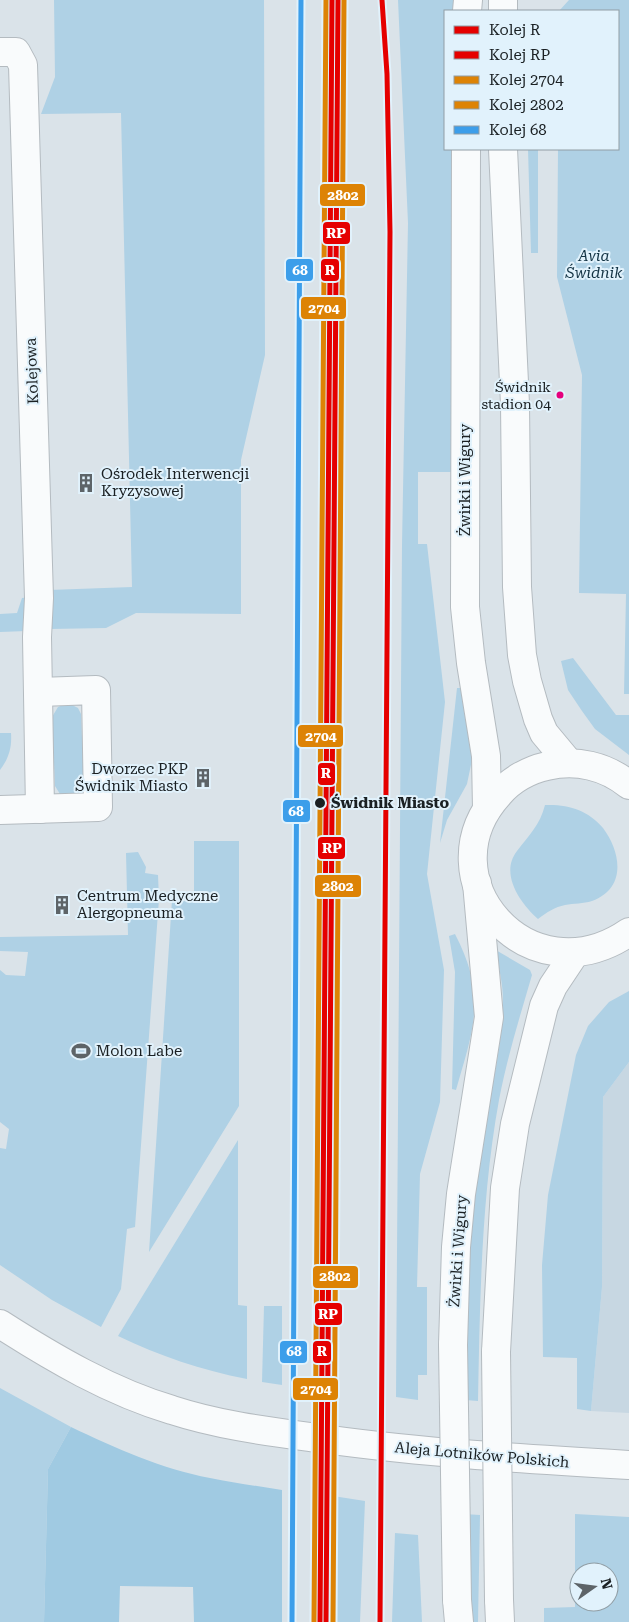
<svg xmlns="http://www.w3.org/2000/svg" width="629" height="1622" font-family="'Roboto Serif',serif">
	<rect width="100%" height="100%" fill="#dae3e9"/>
	<path fill="#c7d7e2" d="M629 1062V1413L591 1411 602 1287 603 1097Z"/>
	<g fill="#afd1e5" fill-rule="evenodd">
		<path d="M54 0H264L265 355 241 460V614L136 613 106 628 50 629 49 590 132 587 121 113 41 114 55 77Z"/>
		<path d="M398 0H457L456 11H445V149H451V472H418V544H427L445 702 427 874 444 970 440 1102 420 1174 417 1287H427V1375H418V1400L396 1397 402 545 408 223Z"/>
		<path d="M569 0H629V694H624L626 594 579 593 582 375 557 277 558 149H618V11H559Z"/>
		<path d="M528 149H538V253H531Z"/>
		<path d="M30 597 27 631 0 632V614L17 613 22 598Z"/>
		<path d="M573 658 616 715H629V755L595 729 582 711 568 690 561 661Z"/>
		<path d="M457 688H463L473 755 467 784 447 820 440 843Z"/>
		<path d="M68 703 78 708 81 714 84 787 77 795 60 794 55 786 52 717 58 707Z"/>
		<path d="M0 733H11C12 747 9 758 0 770Z"/>
		<path d="M545 805C568 804 588 810 603 828 621 852 627 888 592 901 583 904 574 903 565 905 555 907 547 912 538 919 521 904 499 874 517 851 529 835 540 825 545 805Z"/>
		<path d="M194 841H239V1106L149 1252 172 900 194 902Z"/>
		<path d="M138 852 146 867 145 873 158 875 159 899 135 1227 127 1229 121 1289 101 1327 52 1300 0 1265V1148L6 1149 9 1129 0 1122V970L6 975 25 976 28 952 0 951V937L128 935 126 853Z"/>
		<path d="M455 934C487 996 474 1027 456 1090L452 1089 455 972 449 936Z"/>
		<path d="M494 949 530 970 532 975C520 1016 507 1058 499 1100 481 1199 480 1301 478 1401L465 1400C466 1334 463 1268 470 1203 478 1138 502 1066 503 1001 503 983 499 967 494 949Z"/>
		<path d="M629 991V1062L603 1097 602 1287 591 1411 577 1409V1358L543 1357 542 1265 548 1195 576 1055 588 1026 609 1002Z"/>
		<path d="M238 1140V1305L247 1306V1379C201 1370 160 1356 118 1336Z"/>
		<path d="M264 1306H282V1385L262 1382Z"/>
		<path d="M0 1388 71 1427 48 1469 44 1622H0Z"/>
		<path d="M333 1496 365 1501 360 1622H331Z"/>
		<path d="M464 1514 480 1515 478 1622H470Z"/>
		<path d="M575 1514 629 1517V1622H544V1608L575 1607ZM579 1572H609V1602H579Z"/>
		<path d="M395 1533 418 1535 422 1622H392Z"/>
	</g>
	<path fill="#a0cae2" d="M71 1427C115 1448 162 1469 210 1478 234 1483 258 1486 282 1490V1622H194L193 1587 120 1586 119 1622H44L48 1469Z"/>
	<g fill="none" stroke-linecap="round" stroke-linejoin="round">
		<g stroke="#b4bbc0" stroke-width="30">
			<g id="minor">
				<path d="M0 52H16L23 65 39 598 37 637 40 809"/>
				<path d="M0 810 98 807 96 690 39 692"/>
			</g>
		</g>
		<g stroke="#b4bbc0" stroke-width="30">
			<path id="tertiary" d="M0 1324C53 1358 111 1392 172 1410 221 1426 273 1432 324 1439 425 1453 527 1459 629 1465"/>
		</g>
		<g stroke="#b4bbc0" stroke-width="30">
			<g id="secondary">
				<path d="M503 0V11"/>
				<path d="M467 11 468 0"/>
				<path d="M466 149 465 607 471 663 486 756 487 809"/>
				<path d="M503 149 515 404 517 587 522 655 527 681 538 719 544 733 569 763"/>
				<path d="M629 785C606 766 576 759 547 766 529 770 511 780 499 794 422 878 529 1001 629 932"/>
				<path d="M453 1345 456 1247 461 1194 489 1017 477 883"/>
				<path d="M496 1352 505 1188 515 1124 544 1006 553 986 575 953"/>
				<path d="M457 1600 459 1622"/>
				<path d="M499 1600 500 1622"/>
			</g>
		</g>
		<use href="#minor" stroke="#f9fbfc" stroke-width="28"/>
		<use href="#tertiary" stroke="#f9fbfc" stroke-width="28"/>
		<use href="#secondary" stroke="#f9fbfc" stroke-width="28"/>
		<g stroke="#b4bbc0" stroke-width="30" stroke-linecap="butt">
			<g id="secondary-bridge">
				<path d="M453 1345 457 1600"/>
				<path d="M496 1352 499 1600"/>
			</g>
		</g>
		<use href="#secondary-bridge" stroke="#f9fbfc" stroke-width="28"/>
		<g stroke="#e1f2fc" stroke-width="9">
			<g id="rail-1">
				<path d="M320 1622 332 0"/>
				<path d="M380 1622 390 232 387 74 382 0"/>
			</g>
		</g>
		<g stroke="#e1f2fc" stroke-width="9">
			<path id="rail-2" d="M326 1622 338 0"/>
		</g>
		<g stroke="#e1f2fc" stroke-width="9">
			<path id="rail-3" d="M314 1622 326 0"/>
		</g>
		<g stroke="#e1f2fc" stroke-width="9">
			<path id="rail-4" d="M333 1622 344 0"/>
		</g>
		<g stroke="#e1f2fc" stroke-width="9">
			<path id="rail-5" d="M292 1622 301 0"/>
		</g>
		<use href="#rail-1" stroke="#e50000" stroke-width="5"/>
		<use href="#rail-2" stroke="#e50000" stroke-width="5"/>
		<use href="#rail-3" stroke="#dd8305" stroke-width="5"/>
		<use href="#rail-4" stroke="#dd8305" stroke-width="5"/>
		<use href="#rail-5" stroke="#3c9eea" stroke-width="5"/>
	</g>
	<defs>
		<g id="building-bare" transform="scale(1.5)"><path d="M-4-6H4V6H1V3H-1V6H-4ZM-2.5-4.3h1.7v1.8h-1.7ZM.8-4.3h1.7v1.8H.8ZM-2.5-1h1.7V.8h-1.7ZM.8-1h1.7V.8H.8Z" fill="#5d6468" stroke="#e1f2fc" stroke-width="2.5" paint-order="stroke"/></g>
		<g id="stadium-bare" transform="scale(1.5)"><path d="M0-5a6.5 5 0 1 0 0 10a6.5 5 0 1 0 0-10ZM-3.5-1.8h7v3.6h-7Z" fill="#5d6468" stroke="#e1f2fc" stroke-width="2.5" paint-order="stroke"/></g>
	</defs>
	<g fill-rule="evenodd">
		<use href="#building-bare" x="86" y="483"/>
		<use href="#building-bare" x="203" y="778"/>
		<use href="#building-bare" x="62" y="905"/>
		<use href="#stadium-bare" x="81" y="1051"/>
	</g>
	<circle fill="#e5007d" stroke="#e1f2fc" stroke-width="2" cx="560" cy="395" r="4.5"/>
	<circle fill="#1a2023" stroke="#e1f2fc" stroke-width="2" cx="320" cy="803" r="6"/>
	<g text-anchor="middle" dominant-baseline="central" stroke-width="4" stroke-linejoin="round" paint-order="stroke">
		<g font-size="14" fill="#1a2023" stroke="#e1f2fc" text-anchor="end">
			<text x="551" y="387">Świdnik<tspan x="551" dy="17">stadion 04</tspan></text>
		</g>
		<g font-size="15" font-style="italic" fill="#143445" stroke="#e1f2fc">
			<text x="594" y="256">Avia<tspan x="594" dy="17">Świdnik</tspan></text>
		</g>
		<g font-size="15" fill="#1a2023" stroke="#e1f2fc">
			<text transform="translate(32 371) rotate(-92)">Kolejowa</text>
			<text transform="translate(465 480) rotate(-90)">Żwirki i Wigury</text>
			<text transform="translate(458 1251) rotate(-86)">Żwirki i Wigury</text>
			<text transform="translate(482 1455) rotate(5)">Aleja Lotników Polskich</text>
		</g>
		<g font-size="15" fill="#1a2023" stroke="#e1f2fc" text-anchor="start">
			<text x="101" y="474">Ośrodek Interwencji<tspan x="101" dy="17">Kryzysowej</tspan></text>
			<text x="188" y="769" text-anchor="end">Dworzec PKP<tspan x="188" dy="17">Świdnik Miasto</tspan></text>
			<text x="77" y="896">Centrum Medyczne<tspan x="77" dy="17">Alergopneuma</tspan></text>
			<text x="96" y="1051">Molon Labe</text>
		</g>
		<g font-size="15" font-weight="bold" fill="#1a2023" stroke="#e1f2fc" text-anchor="start">
			<text x="331" y="803">Świdnik Miasto</text>
		</g>
	</g>
	<g stroke="#e1f2fc" stroke-width="2">
		<rect x="319" y="183" width="47" height="24" rx="5" fill="#dd8305"/>
		<rect x="322" y="221" width="29" height="24" rx="5" fill="#e50000"/>
		<rect x="285" y="258" width="29" height="24" rx="5" fill="#3c9eea"/>
		<rect x="320" y="258" width="20" height="24" rx="5" fill="#e50000"/>
		<rect x="300" y="296" width="47" height="24" rx="5" fill="#dd8305"/>
		<rect x="297" y="724" width="47" height="24" rx="5" fill="#dd8305"/>
		<rect x="317" y="762" width="19" height="24" rx="5" fill="#e50000"/>
		<rect x="282" y="799" width="29" height="24" rx="5" fill="#3c9eea"/>
		<rect x="317" y="836" width="29" height="24" rx="5" fill="#e50000"/>
		<rect x="314" y="874" width="48" height="24" rx="5" fill="#dd8305"/>
		<rect x="312" y="1265" width="47" height="24" rx="5" fill="#dd8305"/>
		<rect x="314" y="1302" width="29" height="24" rx="5" fill="#e50000"/>
		<rect x="279" y="1340" width="29" height="24" rx="5" fill="#3c9eea"/>
		<rect x="312" y="1340" width="20" height="24" rx="5" fill="#e50000"/>
		<rect x="292" y="1377" width="47" height="24" rx="5" fill="#dd8305"/>
	</g>
	<g font-size="14" text-anchor="middle" font-weight="bold" fill="#fff">
		<text x="343" y="200">2802</text>
		<text x="336" y="238">RP</text>
		<text x="300" y="275">68</text>
		<text x="330" y="275">R</text>
		<text x="324" y="313">2704</text>
		<text x="321" y="741">2704</text>
		<text x="326" y="778">R</text>
		<text x="296" y="816">68</text>
		<text x="332" y="853">RP</text>
		<text x="338" y="891">2802</text>
		<text x="335" y="1281">2802</text>
		<text x="328" y="1319">RP</text>
		<text x="294" y="1356">68</text>
		<text x="322" y="1356">R</text>
		<text x="316" y="1394">2704</text>
	</g>
	<rect x="444" y="10" width="175" height="140" fill="#e1f2fc" stroke="#919ea5"/>
	<rect x="454" y="26" width="25" height="8" fill="#e50000" stroke="#919ea5"/>
	<text x="489" y="35" font-size="15" fill="#1a2023">Kolej R</text>
	<rect x="454" y="51" width="25" height="8" fill="#e50000" stroke="#919ea5"/>
	<text x="489" y="60" font-size="15" fill="#1a2023">Kolej RP</text>
	<rect x="454" y="76" width="25" height="8" fill="#dd8305" stroke="#919ea5"/>
	<text x="489" y="85" font-size="15" fill="#1a2023">Kolej 2704</text>
	<rect x="454" y="101" width="25" height="8" fill="#dd8305" stroke="#919ea5"/>
	<text x="489" y="110" font-size="15" fill="#1a2023">Kolej 2802</text>
	<rect x="454" y="126" width="25" height="8" fill="#3c9eea" stroke="#919ea5"/>
	<text x="489" y="135" font-size="15" fill="#1a2023">Kolej 68</text>
	<g transform="translate(594 1587) rotate(76)"><circle r="24" fill="#e1f2fc" stroke="#919ea5"/>
	<path d="M0-4L9 19L0 12L-9 19Z" fill="#5d6468"/>
	<text y="-8" font-size="14" font-weight="bold" text-anchor="middle" fill="#1a2023">N</text>
	</g>
</svg>
